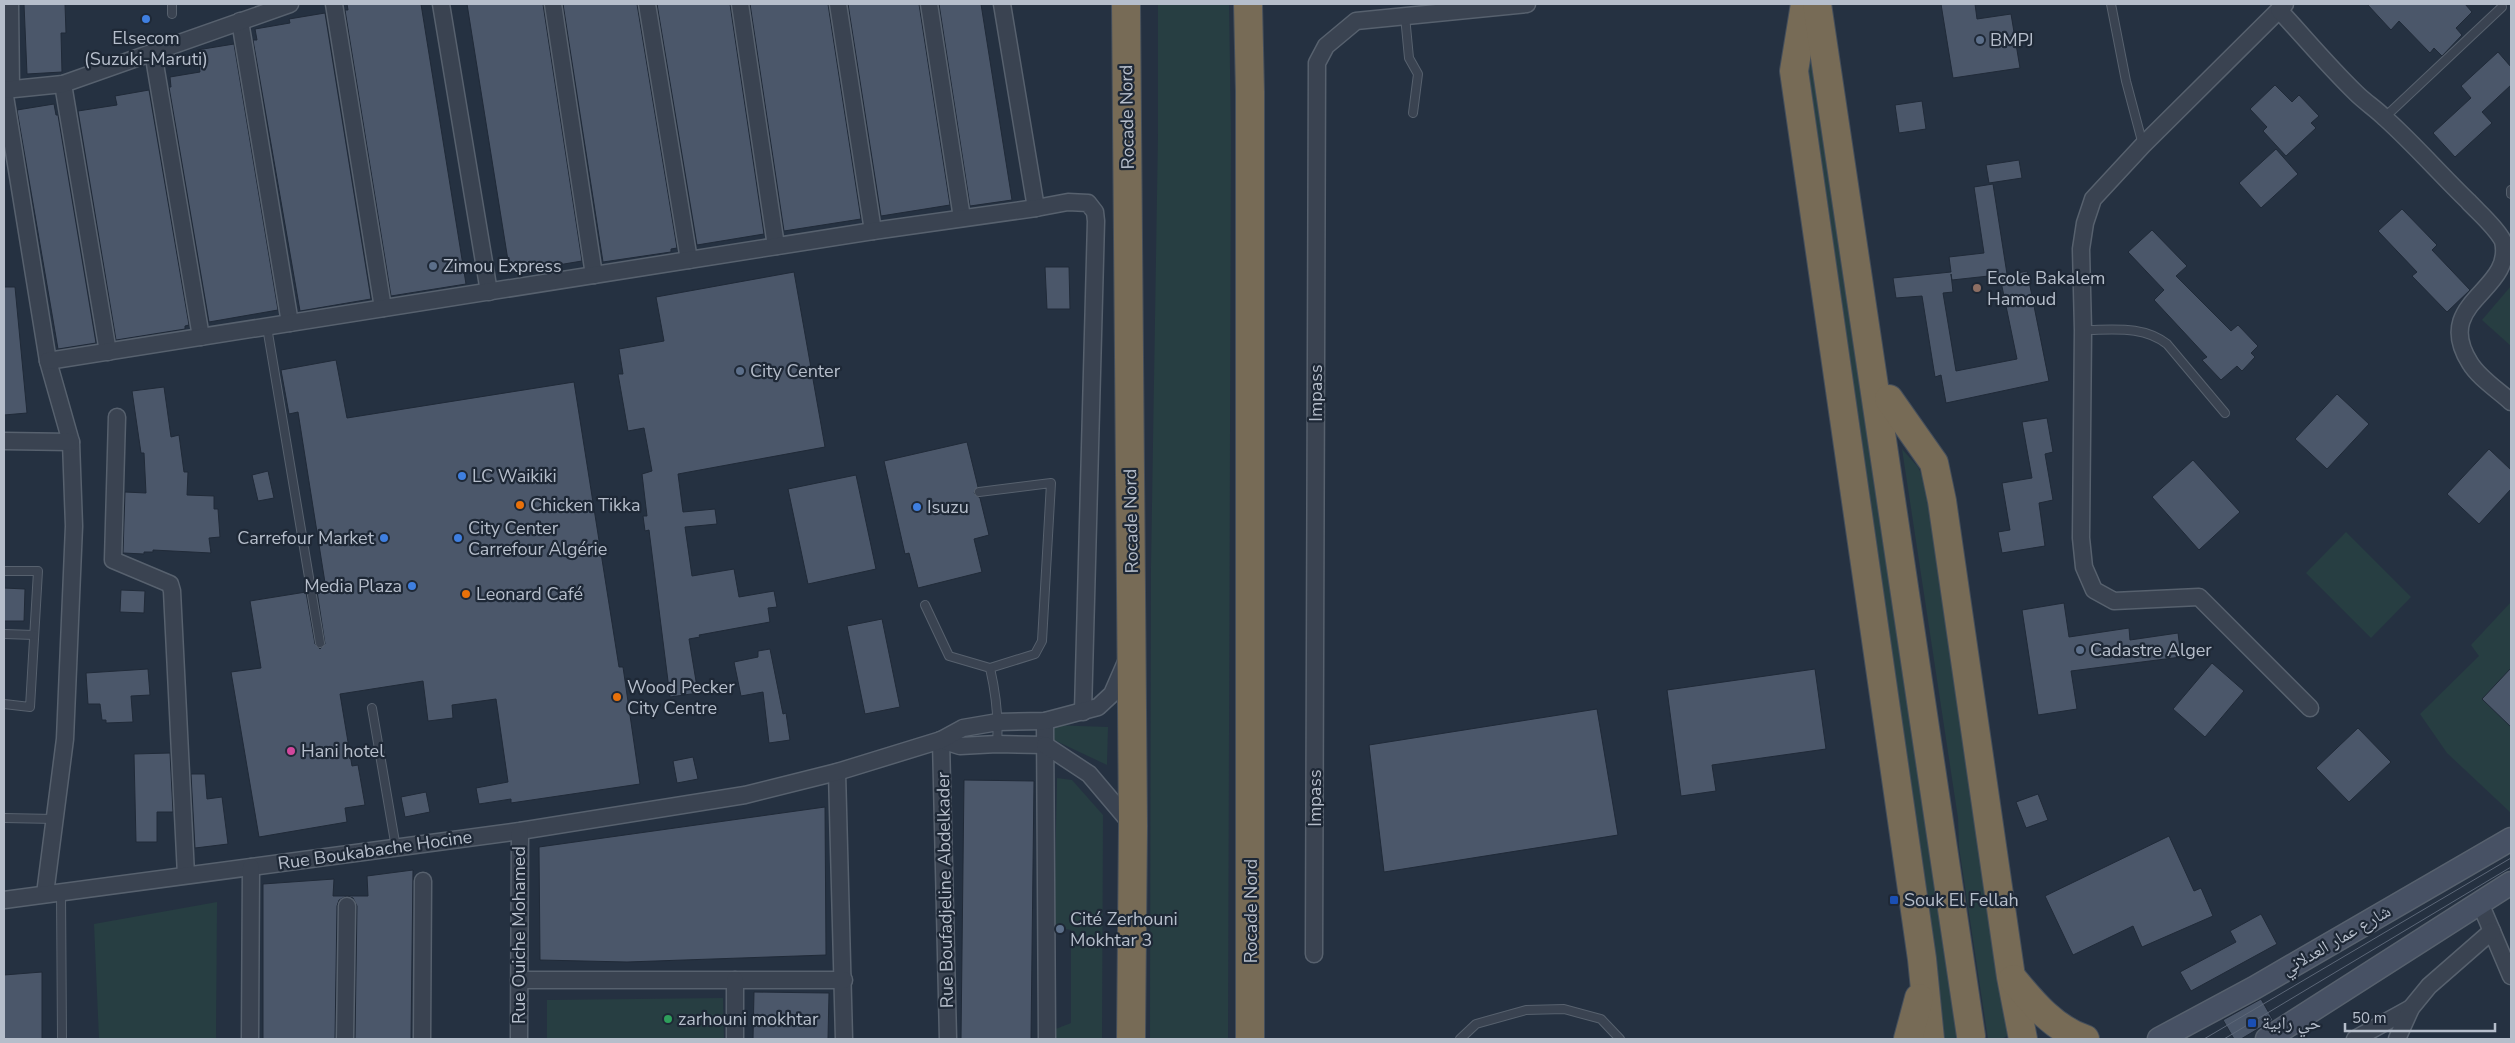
<svg xmlns="http://www.w3.org/2000/svg" width="2515" height="1043" font-family="'Nunito Sans','Noto Naskh Arabic',sans-serif">
	<rect width="100%" height="100%" fill="#253141"/>
	<g fill="#273e42">
		<path d="M1158 4H1229L1231 134 1228 1039H1150L1151 566 1158 134Z"/>
		<path d="M1811 6 1963 1039H1945L1800 80Z"/>
		<path d="M2511 286V346L2482 320Z"/>
		<path d="M1902 449 1918 467 1926 484 2012 1033 2002 1039H1988L1959 847 1958 818Z"/>
		<path d="M2346 532 2411 597 2371 638 2306 573Z"/>
		<path d="M2511 602V813L2447 753 2420 714 2479 656 2471 645Z"/>
		<path d="M1051 725 1108 727 1107 765 1052 739Z"/>
		<path d="M1057 778 1072 780 1103 815 1102 1039H1054L1053 1030 1071 1023V930L1054 927Z"/>
		<path d="M217 902 216 1039H99L94 924Z"/>
		<path d="M723 998 724 1039H547V1000Z"/>
	</g>
	<g fill="#4b576a" stroke="#202a38">
		<path d="M24 4H65L66 33H61L62 72 27 74Z"/>
		<path d="M347 4H421L466 284 391 296 345 10H348Z"/>
		<path d="M467 4H543L582 261 510 273Z"/>
		<path d="M563 4H637L677 248 671 249V252L603 262Z"/>
		<path d="M657 4H730L764 234 697 245Z"/>
		<path d="M750 4H828L861 219 784 231Z"/>
		<path d="M848 4H919L950 205 881 216Z"/>
		<path d="M939 4H981L1012 200 970 206Z"/>
		<path d="M1941 4H1975L1977 19 2011 14 2020 68 1953 78Z"/>
		<path d="M2367 4H2465L2472 12 2456 28 2462 35 2442 56 2434 48 2430 53 2399 21 2391 30Z"/>
		<path d="M325 13 371 299 300 311 253 40H257L255 29 290 23 289 19Z"/>
		<path d="M234 44 278 310 209 322 169 87H171L170 77 200 72 197 50Z"/>
		<path d="M2498 52 2511 67V85L2482 112 2492 123 2455 157 2433 133 2471 98 2461 86Z"/>
		<path d="M2275 85 2292 102 2299 95 2319 116 2311 123 2316 128 2286 156 2263 131 2267 127 2250 109Z"/>
		<path d="M149 90 189 325 185 326V329L116 340 78 111 117 105 115 96Z"/>
		<path d="M1922 101 1926 129 1899 133 1895 105Z"/>
		<path d="M54 104 56 115H58L96 343 58 349 17 110Z"/>
		<path d="M2276 149 2298 174 2261 208 2239 183Z"/>
		<path d="M2019 160 2022 178 1989 183 1986 165Z"/>
		<path d="M1993 184 2007 274 1952 280 1951 274 1953 292 1943 293 1956 371 2017 359 2000 277 2027 271 2049 381 1946 403 1941 375 1935 377 1922 296 1896 298 1893 278 1951 272 1949 257 1984 253 1974 187Z"/>
		<path d="M2402 209 2437 245 2432 250 2470 290 2447 312 2412 276 2417 272 2378 231Z"/>
		<path d="M2152 230 2187 266 2176 276 2231 331 2238 325 2258 346 2251 353 2255 357 2242 371 2237 366 2221 380 2202 360 2207 357 2154 300 2164 290 2128 252Z"/>
		<path d="M1045 267H1069L1070 309H1047Z"/>
		<path d="M794 272 825 447 678 474 683 512 715 509 717 524 685 527 692 576 734 569 739 597 774 591 777 607 768 608 770 622 699 635 700 637 689 639 698 693 670 697 649 530 645 531 643 516H647L642 474 652 471 644 428 628 431 618 374H623L619 349 664 341 656 297Z"/>
		<path d="M4 287H15L27 413 4 415Z"/>
		<path d="M336 360 347 418 574 382 619 667H623L640 784 511 803V799L479 804 476 788 508 782 496 699 452 705 453 718 428 721 423 681 340 694 352 766 358 765 365 805 345 808 347 822 259 837 231 672 261 668 250 601 306 592 315 644 320 649 325 644 317 591 326 589 298 412 289 414 281 370Z"/>
		<path d="M164 387 171 437 179 435 184 472H188L187 495 214 496V509H218L220 537 209 538 211 553 153 550V552H144V554L123 553 125 492 146 493 144 453H141L132 391Z"/>
		<path d="M2337 394 2369 424 2327 469 2295 439Z"/>
		<path d="M2047 418 2053 452 2045 454 2053 500 2039 503 2045 546 2002 553 1998 532 2010 530 2002 483 2032 478 2022 422Z"/>
		<path d="M967 442 978 487 974 493 980 498 989 535 974 539 982 572 918 588 909 553 905 554 884 461Z"/>
		<path d="M2489 449 2511 470V489L2479 524 2447 494Z"/>
		<path d="M2193 460 2240 512 2199 550 2152 497Z"/>
		<path d="M268 471 274 498 258 501 252 475Z"/>
		<path d="M856 475 876 569 808 584 788 489Z"/>
		<path d="M4 588 25 589 24 621H4Z"/>
		<path d="M121 590 145 591 144 613 120 612Z"/>
		<path d="M2064 603 2069 637 2129 628 2130 640 2178 633 2181 657 2071 671 2077 709 2038 715 2022 610Z"/>
		<path d="M882 619 900 707 865 714 847 626Z"/>
		<path d="M770 649 783 714 786 713 790 740 769 743 763 692 741 696 734 662 758 657V651Z"/>
		<path d="M2212 663 2244 691 2205 737 2173 709Z"/>
		<path d="M2511 668V727L2482 699Z"/>
		<path d="M148 669 150 695 131 696 133 722 106 723V720H102L100 704H88L86 673Z"/>
		<path d="M1815 669 1826 749 1712 765 1716 791 1681 796 1667 690Z"/>
		<path d="M1597 709 1618 835 1384 872 1369 745Z"/>
		<path d="M2358 728 2391 762 2349 802 2316 768Z"/>
		<path d="M170 753 173 812H157V842H136L134 754Z"/>
		<path d="M693 757 698 779 677 783 673 761Z"/>
		<path d="M191 774H205L207 799 222 797 228 844 195 848Z"/>
		<path d="M964 780 1034 781 1031 1039H961Z"/>
		<path d="M426 792 430 812 405 817 401 797Z"/>
		<path d="M2038 794 2048 820 2026 828 2016 802Z"/>
		<path d="M825 807 826 955 627 962 540 960 539 847Z"/>
		<path d="M2169 836 2194 891 2201 888 2213 916 2142 947 2133 926 2073 955 2045 896Z"/>
		<path d="M413 870 411 1039H355L357 906 353 898 347 896H368L367 876Z"/>
		<path d="M334 879 333 896H347L339 900 337 906 335 1039H263V884Z"/>
		<path d="M2261 914 2277 944 2191 991 2180 972 2236 942 2230 931Z"/>
		<path d="M42 972V1039H4V975Z"/>
		<path d="M754 992 829 993 828 1039H753Z"/>
		<path d="M2261 999 2273 1020 2241 1039H2234L2223 1020Z"/>
	</g>
	<g fill="none" stroke-linecap="round" stroke-linejoin="round">
		<g stroke="#57616e" stroke-width="10">
			<g id="lane">
				<path d="M172 4V14"/>
				<path d="M2111 4 2126 81 2143 145"/>
				<path d="M1405 16 1409 58 1418 74 1413 113"/>
				<path d="M2385 117 2502 7"/>
				<path d="M2511 190V194"/>
				<path d="M267 327 320 643"/>
				<path d="M2083 330C2113 330 2143 325 2167 344L2225 413"/>
				<path d="M979 492 1051 483 1042 641 1035 654 990 668C996 694 999 717 997 744"/>
				<path d="M4 571H38L30 707 4 704"/>
				<path d="M925 605 949 656 990 668"/>
				<path d="M4 634 34 635"/>
				<path d="M372 708 396 848"/>
				<path d="M4 818 55 819"/>
				<path d="M61 892 62 1039"/>
				<path d="M1460 1039 1476 1024 1526 1010 1564 1009 1601 1019 1620 1039"/>
			</g>
		</g>
		<g stroke="#57616e" stroke-width="19">
			<g id="street">
				<path d="M10 4 11 89"/>
				<path d="M334 4 383 308"/>
				<path d="M441 4 489 292"/>
				<path d="M553 4 594 275"/>
				<path d="M647 4 689 260"/>
				<path d="M740 4 776 246"/>
				<path d="M838 4 873 231"/>
				<path d="M929 4 962 218"/>
				<path d="M1002 4 1036 208"/>
				<path d="M2285 4 2143 145 2093 199 2085 223 2081 249 2083 330 2081 538 2084 567 2094 590 2114 601 2199 597 2310 708"/>
				<path d="M2279 10C2305 38 2329 67 2356 93 2365 102 2376 109 2385 118 2414 144 2440 174 2468 201 2478 212 2496 227 2503 241 2515 292 2431 301 2470 363 2479 378 2498 390 2511 402"/>
				<path d="M240 21 290 323"/>
				<path d="M153 52 201 337"/>
				<path d="M63 84 108 352"/>
				<path d="M4 90 48 361 71 442 74 526 65 739 45 894"/>
				<path d="M4 90 63 84 290 4"/>
				<path d="M48 361 873 231 1036 208 1068 202 1088 203 1095 212 1096 221 1083 712"/>
				<path d="M117 417 113 560 170 584 172 591 186 875"/>
				<path d="M4 441 71 442"/>
				<path d="M1045 721 1047 1039"/>
				<path d="M941 740 948 1039"/>
				<path d="M941 740 960 746 997 744 1045 745"/>
				<path d="M1045 745 1089 774 1133 826"/>
				<path d="M837 772 844 1039"/>
				<path d="M4 900 520 831 745 795 837 772 941 740 963 728 998 722 1045 721 1098 707 1112 694 1126 662"/>
				<path d="M2480 903 2511 976"/>
				<path d="M1314 954 1317 63 1326 46 1356 21 1527 4"/>
				<path d="M519 980H844"/>
				<path d="M250 1039 251 867"/>
				<path d="M345 1039 347 906"/>
				<path d="M422 1039 423 881"/>
				<path d="M519 1039 520 831"/>
				<path d="M735 1039V980"/>
				<path d="M2355 1039 2411 1008"/>
				<path d="M2397 1039 2411 1008 2429 986 2492 931"/>
			</g>
		</g>
		<g stroke="#57616e" stroke-width="25">
			<g id="secondary">
				<path d="M2159 1039 2254 988 2511 839"/>
				<path d="M2267 1039 2511 883"/>
			</g>
		</g>
		<g stroke="#444e5b" stroke-width="30">
			<g id="highway">
				<path d="M1126 4 1133 826 1131 1039"/>
				<path d="M1248 4 1250 92V1039"/>
				<path d="M1805 4 1794 71 1922 959 1930 1039"/>
				<path d="M1817 4 1971 1036"/>
				<path d="M1889 399 1934 463 1942 501 2011 977 2023 1039"/>
				<path d="M2013 979C2032 1002 2054 1029 2085 1039"/>
				<path d="M1908 1039 1919 998"/>
			</g>
		</g>
		<use href="#lane" stroke="#3a4351" stroke-width="8"/>
		<use href="#street" stroke="#3a4351" stroke-width="16"/>
		<use href="#secondary" stroke="#475164" stroke-width="22"/>
		<use href="#highway" stroke="#776b56" stroke-width="28"/>
		<g stroke="#5c6778" stroke-width="1">
			<path d="M2204 1039 2511 858"/>
			<path d="M2224 1039 2511 867"/>
		</g>
	</g>
	<g fill="#3f7fe0" stroke="#1e2836" stroke-width="2">
		<circle cx="146" cy="19" r="5"/>
		<circle cx="462" cy="476" r="5"/>
		<circle cx="917" cy="507" r="5"/>
		<circle cx="384" cy="538" r="5"/>
		<circle cx="458" cy="538" r="5"/>
		<circle cx="412" cy="586" r="5"/>
	</g>
	<g fill="#5c6f8a" stroke="#1e2836" stroke-width="2">
		<circle cx="1980" cy="40" r="5"/>
		<circle cx="433" cy="266" r="5"/>
		<circle cx="740" cy="371" r="5"/>
		<circle cx="2080" cy="650" r="5"/>
		<circle cx="1060" cy="929" r="5"/>
	</g>
	<circle fill="#8d6e63" stroke="#1e2836" stroke-width="2" cx="1977" cy="288" r="5"/>
	<g fill="#e8710a" stroke="#1e2836" stroke-width="2">
		<circle cx="520" cy="505" r="5"/>
		<circle cx="466" cy="594" r="5"/>
		<circle cx="617" cy="697" r="5"/>
	</g>
	<circle fill="#d1479c" stroke="#1e2836" stroke-width="2" cx="291" cy="751" r="5"/>
	<g fill="#1a4fb4" stroke="#1e2836" stroke-width="2">
		<rect x="1889" y="895" width="10" height="10" rx="2.5"/>
		<rect x="2247" y="1018" width="10" height="10" rx="2.5"/>
	</g>
	<circle fill="#2e9e5b" stroke="#1e2836" stroke-width="2" cx="668" cy="1019" r="5"/>
	<g text-anchor="middle" dominant-baseline="central" stroke-width="4.5" stroke-linejoin="round" paint-order="stroke">
		<g font-size="18" fill="#b6becb" stroke="#1e2836" text-anchor="start">
			<text x="146" y="38" text-anchor="middle">Elsecom<tspan x="146" dy="21">(Suzuki-Maruti)</tspan></text>
			<text x="1990" y="40">BMPJ</text>
			<text x="443" y="266">Zimou Express</text>
			<text x="1987" y="278">Ecole Bakalem<tspan x="1987" dy="21">Hamoud</tspan></text>
			<text x="750" y="371">City Center</text>
			<text x="472" y="476">LC Waikiki</text>
			<text x="530" y="505">Chicken Tikka</text>
			<text x="927" y="507">Isuzu</text>
			<text x="468" y="528">City Center<tspan x="468" dy="21">Carrefour Algérie</tspan></text>
			<text x="374" y="538" text-anchor="end">Carrefour Market</text>
			<text x="402" y="586" text-anchor="end">Media Plaza</text>
			<text x="476" y="594">Leonard Café</text>
			<text x="2090" y="650">Cadastre Alger</text>
			<text x="627" y="687">Wood Pecker<tspan x="627" dy="21">City Centre</tspan></text>
			<text x="301" y="751">Hani hotel</text>
			<text x="1904" y="900">Souk El Fellah</text>
			<text x="1070" y="919">Cité Zerhouni<tspan x="1070" dy="21">Mokhtar 3</tspan></text>
			<text x="678" y="1019">zarhouni mokhtar</text>
			<text x="2262" y="1023">حي رابية</text>
		</g>
		<g font-size="18" fill="#b6becb" stroke="#1e2836">
			<text transform="translate(1127 117) rotate(-91)">Rocade Nord</text>
			<text transform="translate(1316 393) rotate(-90)">Impass</text>
			<text transform="translate(1131 521) rotate(-91)">Rocade Nord</text>
			<text transform="translate(1315 798) rotate(-90)">Impass</text>
			<text transform="translate(375 850) rotate(-8)">Rue Boukabache Hocine</text>
			<text transform="translate(945 890) rotate(-91)">Rue Boufadjeline Abdelkader</text>
			<text transform="translate(1251 911) rotate(-90)">Rocade Nord</text>
			<text transform="translate(519 935) rotate(-90)">Rue Ouiche Mohamed</text>
			<text transform="translate(2336 940) rotate(-30)">شارع عمار العدلاني</text>
		</g>
	</g>
	<rect width="2515" height="1043" fill="none" stroke="#b6becb" stroke-width="10"/>
	<path d="M2345 1023v8h150v-8" fill="none" stroke="#b6becb" stroke-width="2.5"/>
	<text x="2352" y="1023" font-size="15" fill="#b6becb" stroke="#1e2836" stroke-width="4" paint-order="stroke">50 m</text>
</svg>
